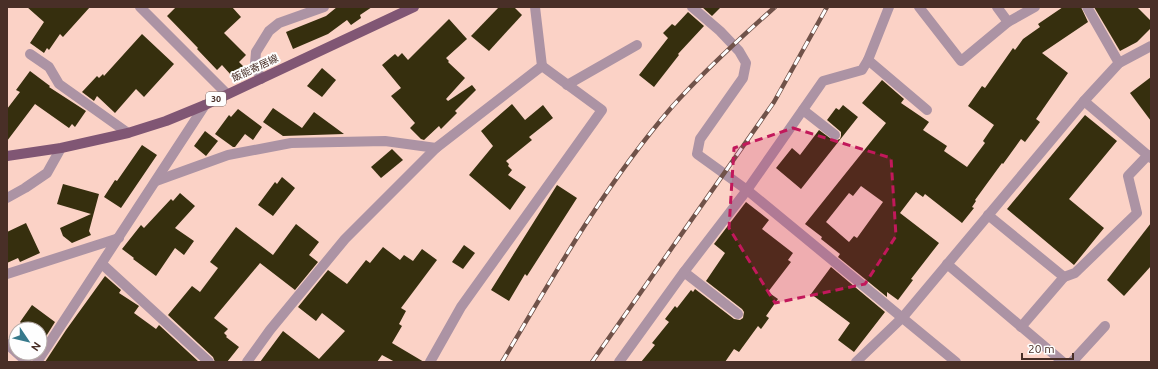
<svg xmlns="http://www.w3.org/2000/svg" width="1158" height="369" font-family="Ubuntu,'Noto Sans JP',sans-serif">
	<rect width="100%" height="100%" fill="#fbd2c6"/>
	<g fill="#362f0e" fill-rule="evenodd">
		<path d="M27 7H90L63 37 60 34 49 50 47 48 44 53 30 43 44 22Z"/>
		<path d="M176 7H232L241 17 224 33 246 55 239 62 245 68 231 75 222 65 217 70 197 49 198 48 167 16Z"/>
		<path d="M337 7H372L360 15 361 18 351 25 347 20 328 34 293 49 286 32 326 16Z"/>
		<path d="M499 7H514L522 15 489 51 471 36Z"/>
		<path d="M702 7H721L712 16Z"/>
		<path d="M1063 7H1081L1088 22 1042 53 1068 73 1036 119 1040 122 1025 142 1021 139 1003 164 1002 163 975 200 976 201 972 207 974 208 962 223 925 194 923 197 916 192 900 213 939 243 911 279 913 280 898 300 887 292V297L838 257 840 254 821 239 822 237 805 224 886 123 862 103 882 80 904 99 901 103 929 122 923 130 947 146 944 151 967 167 985 143 983 141 994 125 968 106 982 86 985 88 1013 48 1015 50 1023 39 1040 27 1038 24ZM861 186 883 202 857 238 854 236 849 242 826 222 849 193 853 196Z"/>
		<path d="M1094 7H1137L1151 21V28L1137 42 1120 51Z"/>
		<path d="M688 12 704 26 678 54 679 55 654 87 639 75 668 38 663 33 672 24 675 26Z"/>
		<path d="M449 19 467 39 446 58 449 61 448 62 465 78 446 99 448 101 472 85 476 90 455 111 457 113 441 129 439 126 424 140 421 139 410 128 415 123 391 96 401 88 382 65 395 54 398 57 402 53 408 60Z"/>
		<path d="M142 34 174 64 144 97 136 89 115 113 97 96 94 101 82 92 97 76 99 78 103 74 104 76Z"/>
		<path d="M322 68 336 80 322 97 307 86Z"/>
		<path d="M30 71 50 86 49 87 86 111 75 127 72 124 69 128 35 104 7 141V109L20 92 16 90Z"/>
		<path d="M1151 77V121L1130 93Z"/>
		<path d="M512 104 525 120 543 105 553 118 529 137 532 140 506 161 509 164 508 166 512 170 508 175 526 187 510 210 469 175 493 146 481 131Z"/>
		<path d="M843 105 858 117 801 189 776 168 792 148 800 155 819 130 834 141 840 139 841 136V132L827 120 836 108 839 110Z"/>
		<path d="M273 108 302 128 314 112 344 134 283 136 263 122Z"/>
		<path d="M238 109 262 127 253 140 245 134 235 147H233L215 134 229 115 231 117Z"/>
		<path d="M1085 115 1117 141 1069 199 1104 228 1074 265 1007 209Z"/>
		<path d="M205 131 218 141 206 156 194 146Z"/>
		<path d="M142 145 157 155 121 208 104 197 115 180 117 181Z"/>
		<path d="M392 149 403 160 381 178 371 167Z"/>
		<path d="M282 177 295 188 273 216 258 205 275 182 277 184Z"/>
		<path d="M63 184 99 194 89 231 91 235 72 243 63 236 60 228 91 214 57 204Z"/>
		<path d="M557 185 577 198 527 276 525 274 509 301 491 290Z"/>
		<path d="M180 193 195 206 175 228 194 241 184 255 175 248 156 276 133 259 134 258 122 249 141 225 144 228 171 199 173 201Z"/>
		<path d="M746 202 769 220 762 229 793 253 788 260 791 262 768 292 778 299 766 316 769 318 761 329 758 326 739 352 734 349 725 362H641L655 345 652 343 669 322 665 319 675 306 677 308 691 290 693 292 695 289 734 319 740 320 743 318 744 312 742 309 706 281 725 253 714 244Z"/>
		<path d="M26 223 40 253 20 262 18 258 7 263V232Z"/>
		<path d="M1151 223V266L1124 296 1107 280Z"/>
		<path d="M296 224 319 242 309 255 318 262 295 290 260 263 214 318 228 329 224 333 227 336 226 337 239 347 227 362H215L213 357 168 315 192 286 200 292 218 268 210 262 236 227 273 255Z"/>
		<path d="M464 245 475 253 463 269 452 262Z"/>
		<path d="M383 247 400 260 404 255 413 261 422 249 437 260 401 308 406 311 399 324 402 326 392 343 424 362H395L382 355 377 362H260L283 331 319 359 345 331 322 313 316 321 298 307 328 270 347 284 366 260 370 263Z"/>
		<path d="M831 267 885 312 854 352 838 340 850 323 811 294Z"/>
		<path d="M105 276 121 290 119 293 139 306 134 313 156 329 159 325 199 362H45L66 330Z"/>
		<path d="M32 305 55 322 40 346V329H18L21 323 20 322Z"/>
	</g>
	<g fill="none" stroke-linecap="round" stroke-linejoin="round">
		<g stroke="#ac93a4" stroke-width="10">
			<path d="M140 7 227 94"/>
			<path d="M692 7 720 31 739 51 746 63 743 78 700 139 697 154 747 190 956 362"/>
			<path d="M919 7 961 61 1008 22 1035 7"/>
			<path d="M997 7 1008 22"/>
			<path d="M1087 7 1119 63"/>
			<path d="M30 54 49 67 59 84 128 133"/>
			<path d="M868 60 927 110"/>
			<path d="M261 79 255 64 256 52 269 31 279 23 324 7"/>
			<path d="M567 85 637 45"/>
			<path d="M1084 101 1151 158"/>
			<path d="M803 110 835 135"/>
			<path d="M156 181 228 155 291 143 385 141 436 148"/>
			<path d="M7 198 25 188 47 173 61 148"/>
			<path d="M988 215 1064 277 1021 327"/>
			<path d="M102 264 209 362"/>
			<path d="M947 264 1063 362"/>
			<path d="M684 272 738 314"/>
			<path d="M7 274 119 238"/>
			<path d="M1064 277 1075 273 1137 213 1128 176 1148 155"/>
			<path d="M7 344 16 352"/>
			<path d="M17 353 27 362"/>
			<path d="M37 362 205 105"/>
			<path d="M247 362 270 330 345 239 436 148 542 66 535 7"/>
			<path d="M430 362 461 307 602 110 542 66"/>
			<path d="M619 362 684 272 747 190 823 81 862 70 868 60 889 7"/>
			<path d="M856 362 903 317 1084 101 1119 63 1151 46"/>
			<path d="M1072 362 1105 326"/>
		</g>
		<path stroke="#805674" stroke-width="10" d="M7 156 61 148 128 133 166 121 205 105 414 7"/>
		<g stroke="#705249" stroke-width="4.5">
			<g id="rail">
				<path d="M502 362C554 275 604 186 671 108 703 72 739 39 775 7"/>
				<path d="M592 362 774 102 827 7"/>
			</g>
		</g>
		<use href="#rail" stroke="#fefefe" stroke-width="3" stroke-dasharray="9" stroke-linecap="butt"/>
	</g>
	<path fill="#c2185b" fill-opacity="0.2" stroke="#c2185b" stroke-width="3" stroke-dasharray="8 5" stroke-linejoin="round" d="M793 128 891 158 896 236 865 284 775 303 729 228 734 148Z"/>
	<g text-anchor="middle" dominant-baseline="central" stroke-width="4" stroke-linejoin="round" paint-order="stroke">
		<rect fill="#fefefe" stroke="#7f6d68" stroke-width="1" x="206" y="92" width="20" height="14" rx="3"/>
		<g font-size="9" font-weight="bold" fill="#492f27">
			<text x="216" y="99">30</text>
		</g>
		<g font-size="10" fill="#492f27" stroke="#fefefe">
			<text transform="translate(255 68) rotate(-25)">飯能寄居線</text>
		</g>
	</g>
	<rect width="1158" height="369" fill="none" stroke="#492f27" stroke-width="16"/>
	<g transform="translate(28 341) rotate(125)"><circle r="19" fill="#fefefe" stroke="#b6aba8"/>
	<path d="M0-3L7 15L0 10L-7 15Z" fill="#37798b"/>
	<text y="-6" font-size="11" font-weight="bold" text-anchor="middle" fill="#492f27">N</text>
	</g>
	<path d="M1022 353v6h51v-6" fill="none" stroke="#492f27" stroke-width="2"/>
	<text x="1028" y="353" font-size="12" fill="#492f27" stroke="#fefefe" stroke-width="3" paint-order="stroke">20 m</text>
</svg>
